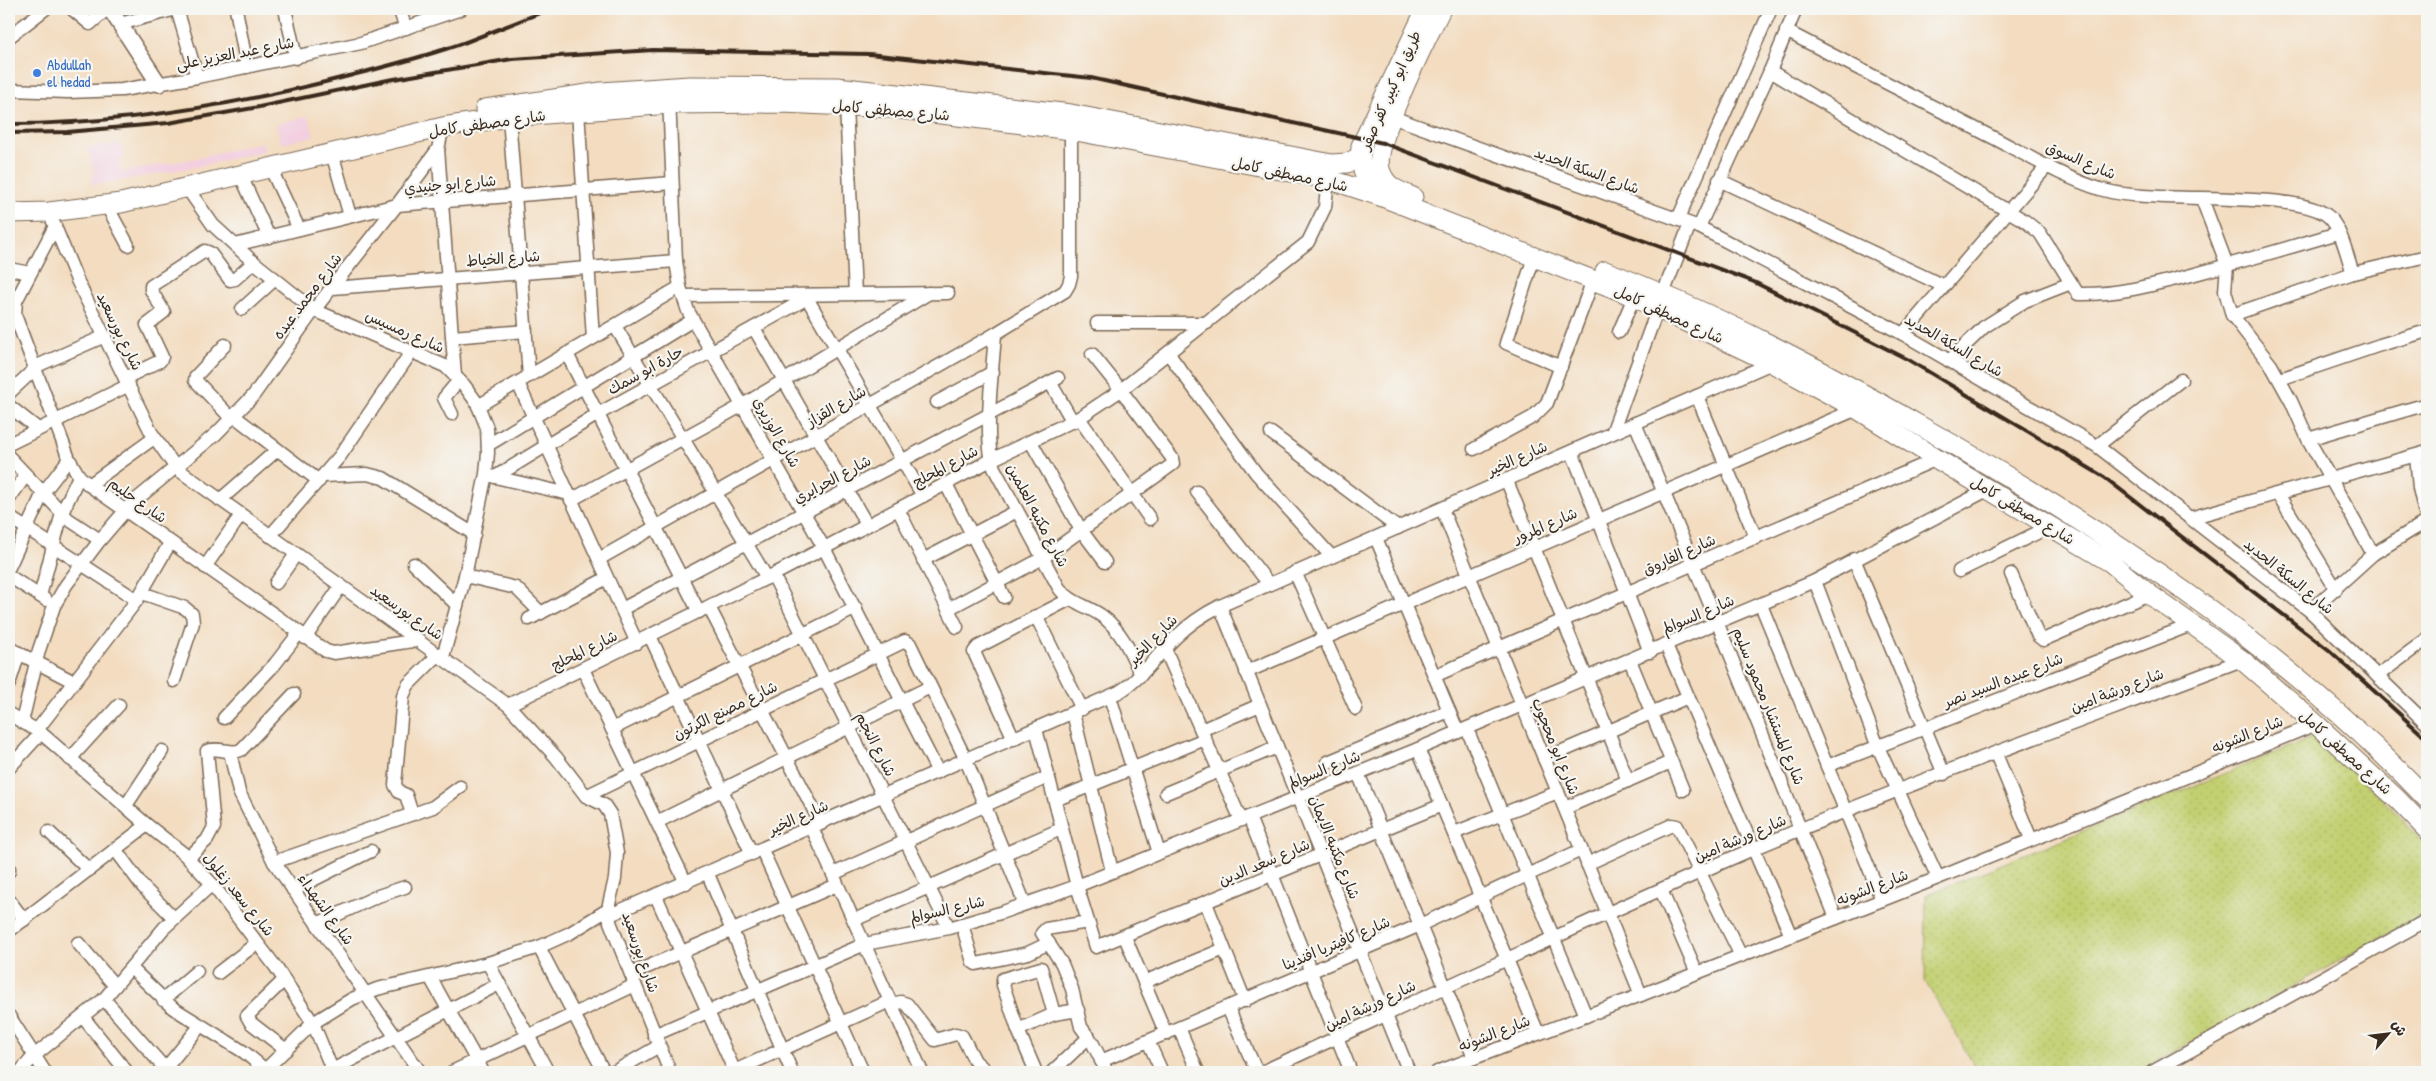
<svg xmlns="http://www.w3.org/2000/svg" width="2436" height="1081" font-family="'Patrick Hand','Playpen Sans Arabic',sans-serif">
	<defs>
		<pattern id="green-dots" width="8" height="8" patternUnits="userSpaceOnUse" patternTransform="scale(1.25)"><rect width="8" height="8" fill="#c3d071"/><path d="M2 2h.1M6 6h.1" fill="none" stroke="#a8b361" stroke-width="1.8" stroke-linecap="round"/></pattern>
	</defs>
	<rect width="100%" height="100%" fill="#f6f6f2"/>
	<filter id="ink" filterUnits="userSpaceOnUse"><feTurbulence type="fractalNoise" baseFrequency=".02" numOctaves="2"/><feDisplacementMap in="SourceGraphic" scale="10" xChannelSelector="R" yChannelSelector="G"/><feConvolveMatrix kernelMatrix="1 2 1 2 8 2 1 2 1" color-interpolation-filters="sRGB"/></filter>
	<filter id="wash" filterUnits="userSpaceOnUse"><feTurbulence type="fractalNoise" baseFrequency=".0096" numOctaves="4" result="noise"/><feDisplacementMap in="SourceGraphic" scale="20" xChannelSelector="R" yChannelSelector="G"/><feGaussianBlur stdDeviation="1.12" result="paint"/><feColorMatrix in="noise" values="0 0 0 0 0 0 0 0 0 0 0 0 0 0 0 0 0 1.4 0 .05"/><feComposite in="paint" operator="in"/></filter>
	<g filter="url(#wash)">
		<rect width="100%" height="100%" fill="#f3dcbf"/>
		<g fill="#f3cfe0">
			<path d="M308 116 314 136 282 144 276 124Z"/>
			<path d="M262 142 265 151 196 167 93 185 91 176H95L88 148 120 143 124 159 119 160 121 172 193 159Z"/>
		</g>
		<path fill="url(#green-dots)" stroke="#7f7d48" d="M2319 735 2427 844V913L2136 1072H1978L1925 981 1926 895Z"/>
	</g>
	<g filter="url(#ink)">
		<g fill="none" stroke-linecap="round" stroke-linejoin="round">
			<g stroke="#7b6856" stroke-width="15">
				<g id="minor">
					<path d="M72 9 90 24 107 9"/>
					<path d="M177 9 197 77"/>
					<path d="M236 9 247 67"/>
					<path d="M285 9 296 58"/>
					<path d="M399 9 406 28"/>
					<path d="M120 24 176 9"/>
					<path d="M1786 31C1853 66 1920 100 1988 135 2024 153 2061 177 2100 189 2150 206 2301 188 2330 218 2342 231 2347 256 2353 273"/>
					<path d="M9 37 45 9"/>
					<path d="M1770 71 2025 221 2040 233 2078 294C2118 295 2157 284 2195 274 2243 261 2291 247 2338 233"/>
					<path d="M9 90 68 92 122 90 197 77 361 43 461 9"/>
					<path d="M669 98 676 261 680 287 688 311 824 548 938 772"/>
					<path d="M846 106 855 294"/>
					<path d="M578 111 593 338"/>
					<path d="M509 117 529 376"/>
					<path d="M1392 117 1699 227 1903 334 2097 446 2310 611 2427 724"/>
					<path d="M438 149 455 376"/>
					<path d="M332 153 350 216"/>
					<path d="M270 167 299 229"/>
					<path d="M241 176 269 237"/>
					<path d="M1719 180 1944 286"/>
					<path d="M187 188 213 225 250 259 314 310 445 366 464 385 477 403 487 428 488 453 486 474 465 576 443 657"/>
					<path d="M2202 199 2227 265 2225 291 2232 315 2271 365 2291 401 2308 439 2373 554"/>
					<path d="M107 206 128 245"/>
					<path d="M49 212 77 280 151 432 176 468 508 705 556 757 586 796 604 805 610 814 617 853 615 879 609 904 610 922 670 1072"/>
					<path d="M1678 219 1771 9"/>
					<path d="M55 226 16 301 15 315 69 459 79 476 89 485 326 651 334 653 419 640"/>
					<path d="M1699 227 1770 71 1796 9"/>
					<path d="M235 245 397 205 672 183"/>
					<path d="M1534 257 1506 343 1561 367"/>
					<path d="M9 269 30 273"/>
					<path d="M333 288 676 261"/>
					<path d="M1663 294 1690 224"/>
					<path d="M683 296 948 293"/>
					<path d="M807 298 923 496"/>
					<path d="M242 309 275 279"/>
					<path d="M2232 315 2353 273 2427 256"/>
					<path d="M1097 323H1207"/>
					<path d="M615 326 767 578"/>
					<path d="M754 328 867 525"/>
					<path d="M1619 332 1634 297"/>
					<path d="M995 334C993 368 983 438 994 468L1059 588C1069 602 1088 606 1102 616 1122 631 1131 653 1141 675"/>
					<path d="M1903 334 2048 165"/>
					<path d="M452 337 526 331"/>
					<path d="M225 345 196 376 195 380 232 419"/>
					<path d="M1168 353 1256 473 1331 556"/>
					<path d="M567 354 699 612"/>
					<path d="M1949 361 1984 327 2025 301 2071 283"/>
					<path d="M125 378 160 361 162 357 147 325 164 312 151 290V286L205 251 210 253 230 280 235 279 254 262"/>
					<path d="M2280 379 2380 345 2427 331"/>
					<path d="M1050 382 1073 422"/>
					<path d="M518 383 637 643"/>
					<path d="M9 393 39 365 105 336"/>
					<path d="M1697 396 1756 538"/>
					<path d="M937 402 993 372"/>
					<path d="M9 406 38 429"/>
					<path d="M478 406 680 287"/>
					<path d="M452 414 444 398 459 380"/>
					<path d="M234 416 319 481"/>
					<path d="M1079 418 1150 519"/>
					<path d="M1635 423 1718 624 1836 918"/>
					<path d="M1271 433 1398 528"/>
					<path d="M1612 433 1658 308"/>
					<path d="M2308 439 2427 404"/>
					<path d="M1031 442 1081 530 1105 562"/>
					<path d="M9 444 129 385"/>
					<path d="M488 445 693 320"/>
					<path d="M2097 446 2181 380"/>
					<path d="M1474 449 1533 417 1547 403 1593 280"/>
					<path d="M1572 452 1650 652"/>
					<path d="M2416 456 2419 488 2427 522"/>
					<path d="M9 457 68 519 100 540"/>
					<path d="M324 476 367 474 383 478 474 534"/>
					<path d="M491 476 569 494"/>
					<path d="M495 477 598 414 813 295"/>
					<path d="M1507 481 1628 781"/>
					<path d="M946 484 1004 597"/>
					<path d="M89 485 154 438"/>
					<path d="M1197 492 1269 584"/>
					<path d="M2278 494 2336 589"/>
					<path d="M9 499 26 475"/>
					<path d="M220 500 277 450"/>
					<path d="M571 500 743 405 929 293"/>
					<path d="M898 509 957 627"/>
					<path d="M1442 509 1641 995"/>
					<path d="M9 517 137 600"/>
					<path d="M2190 518 2427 452"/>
					<path d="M270 536 340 456 412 351"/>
					<path d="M1376 538 1458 732"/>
					<path d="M599 559 995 334 1065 291 1069 284 1071 276V130"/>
					<path d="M1854 559 1944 774"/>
					<path d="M923 560 1017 511"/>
					<path d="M414 564 457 605"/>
					<path d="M9 567 43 493 69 459"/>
					<path d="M205 567 241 515"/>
					<path d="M1959 571 2051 526"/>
					<path d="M1295 572 1356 709"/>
					<path d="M2011 574 2038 636 2043 640 2149 594"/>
					<path d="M773 575 949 928"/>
					<path d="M9 576 46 600"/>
					<path d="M465 576 516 588 541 613"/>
					<path d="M1815 581 1878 747 1938 878"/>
					<path d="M276 583 296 554"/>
					<path d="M142 593 185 608 192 614 193 623 174 681"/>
					<path d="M40 596 62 513 79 476"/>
					<path d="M1761 605 1882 900"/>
					<path d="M1220 606 1409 1072"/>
					<path d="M709 607 821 824"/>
					<path d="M622 609 1058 378"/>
					<path d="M948 609 1043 558 1173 464 1172 458 1121 390 1092 354"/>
					<path d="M2310 611 2373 554 2427 521"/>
					<path d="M1036 616 1082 709"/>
					<path d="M529 619 607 578"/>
					<path d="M650 636 752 854"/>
					<path d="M305 638 341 586"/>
					<path d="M1666 645 1791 936"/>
					<path d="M9 648 74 682"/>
					<path d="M1165 649 1241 820"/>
					<path d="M1630 660 1683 790"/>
					<path d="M583 669 686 883"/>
					<path d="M1246 672 1857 409"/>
					<path d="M1434 676 1937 459"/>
					<path d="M2377 676 2427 639"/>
					<path d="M9 684 19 653"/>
					<path d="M1110 697 1159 853"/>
					<path d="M508 705 773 575 991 460 1079 418 1121 390 1308 242 1325 207 1328 179"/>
					<path d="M1073 713 1112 871"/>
					<path d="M9 714 41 733 147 825 184 854 212 884 275 966 313 1023 333 1072"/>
					<path d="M224 718 275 664 299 633"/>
					<path d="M22 722 39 650 54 606 66 585 100 540 131 504 216 434 253 396 314 310 397 205 438 149 443 127"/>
					<path d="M612 729 856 608"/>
					<path d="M1036 729 1077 886 1096 947 1442 805"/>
					<path d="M1467 729 1586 1016"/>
					<path d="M37 730 137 600 170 543"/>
					<path d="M1201 730 1260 705"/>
					<path d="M1014 739 974 652 978 647 1070 599"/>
					<path d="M1418 749 1538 1033"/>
					<path d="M230 752 239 792 274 862 420 1072"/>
					<path d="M1996 754 2031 839"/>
					<path d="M70 759 119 705"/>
					<path d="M1544 759 1688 697"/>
					<path d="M1328 762 1449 711"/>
					<path d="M1827 766 2191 625"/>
					<path d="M9 768 41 733"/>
					<path d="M1358 773 1474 1058"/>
					<path d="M1166 793 1277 747"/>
					<path d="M586 796 905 641 910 644 966 760 1025 904"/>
					<path d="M1055 800 1205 739"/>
					<path d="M125 807 162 751"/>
					<path d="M1565 808 1671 762"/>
					<path d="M412 814 406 795 399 792 395 785 403 696 408 685 439 654"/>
					<path d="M1249 817 1351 1072"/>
					<path d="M657 822 930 687"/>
					<path d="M812 828 922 1072"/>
					<path d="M49 832 89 870"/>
					<path d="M1454 833 1558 792"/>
					<path d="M115 849 143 887 174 918"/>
					<path d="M762 850 863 1072"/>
					<path d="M188 858 207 840 214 827 207 751C218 746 230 755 241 750L294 694"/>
					<path d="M274 862 433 807 460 787"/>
					<path d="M1587 864 1672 825 1677 826 1741 956"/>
					<path d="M9 868V871"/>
					<path d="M708 874 792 1072"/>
					<path d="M833 874 1048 777"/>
					<path d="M293 890 371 851"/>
					<path d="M1661 890 1697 973"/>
					<path d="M656 896 735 1072"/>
					<path d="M9 900 24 920"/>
					<path d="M1206 903 1245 1001"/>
					<path d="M610 915 1119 692C1141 679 1156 656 1175 638 1188 625 1204 614 1220 606L1772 363"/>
					<path d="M854 920 1061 829"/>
					<path d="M1088 922 1046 929 1042 933 1062 964 1072 989 1081 1027 1092 1042 1107 1072"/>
					<path d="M317 924 378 896 405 887"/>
					<path d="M962 924 973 962 976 964 1028 953 1049 943"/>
					<path d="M9 931 147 825"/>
					<path d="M1125 937 1166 1034"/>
					<path d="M78 943 115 986"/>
					<path d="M539 947 604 1072"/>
					<path d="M488 963 548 1072"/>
					<path d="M131 968 173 1008 244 1052 268 1072"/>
					<path d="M218 973 257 943"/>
					<path d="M631 974 837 885"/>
					<path d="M430 977 483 1072"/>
					<path d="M284 980 247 1016 251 1023 286 1050"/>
					<path d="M1144 982 1224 949"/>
					<path d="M104 999 168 1072"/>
					<path d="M163 1000 197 971"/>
					<path d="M891 1004 901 1002 907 1004 935 1040 956 1034 962 1036 975 1061 987 1072"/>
					<path d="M1228 1008 1257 1072"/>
					<path d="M9 1016 45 1072"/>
					<path d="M83 1017 127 1072"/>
					<path d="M1179 1028 1198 1072"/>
					<path d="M1018 1030 1054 1014 1078 1010"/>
					<path d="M654 1035 865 944 949 928 1000 913 1077 886 1418 749 1815 581 1989 489"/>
					<path d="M1148 1041 1162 1072"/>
					<path d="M1101 1061 1420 925 1581 850"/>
					<path d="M165 1069 200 1026"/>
					<path d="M332 1070 499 984"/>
					<path d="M20 1072 34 1056 104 999 164 928 212 884"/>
					<path d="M263 1072 313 1023 352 999 377 989 488 963 539 947 570 933 609 909"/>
					<path d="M452 1072 635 985"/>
					<path d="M614 1072 659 1046"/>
					<path d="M732 1072 890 1001"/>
					<path d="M1036 1072 1018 1030 1003 985V979L1041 968 1054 1014"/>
					<path d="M1052 1072 1089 1037"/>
					<path d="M1262 1072C1425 997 1588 920 1753 849 1914 781 2079 722 2242 660"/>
					<path d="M1437 1072 1641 995 1938 878 2316 724"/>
					<path d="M2152 1072 2427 920"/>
				</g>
			</g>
			<g stroke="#7b6856" stroke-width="18">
				<path id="tertiary" d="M110 9 159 84"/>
			</g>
			<g stroke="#7b6856" stroke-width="21">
				<g id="primary">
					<path d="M485 109 601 92 689 86 837 87 1071 114 1332 164 1347 163 1360 157"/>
					<path d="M1380 196C1365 181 1359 168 1361 146L1426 9"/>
					<path d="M1413 197C1398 191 1385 187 1380 169 1373 142 1427 38 1441 9"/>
					<path d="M9 213 49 212 121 203 443 127 509 117 669 104 783 103 892 108 1071 130 1328 179 1380 196 1623 292 1772 363 1857 409 1937 459 2110 562 2149 594 2242 660 2316 724 2397 799 2427 830"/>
					<path d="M1605 271C1715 313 1821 369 1924 428 2105 530 2283 647 2427 799"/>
				</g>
			</g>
			<use href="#minor" stroke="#fff" stroke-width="12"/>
			<use href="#tertiary" stroke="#fff" stroke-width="15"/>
			<use href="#primary" stroke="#fff" stroke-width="19"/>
			<g stroke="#3b2a1e" stroke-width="4">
				<path d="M9 124C125 124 237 105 349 76 388 66 428 56 466 42 494 31 522 20 550 9"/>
				<path d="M9 133 67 132 168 123 259 107 388 80 512 59 653 50 869 54 1091 78 1383 143 1754 282 1907 359 2104 477 2329 650 2427 739"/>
			</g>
		</g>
	</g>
	<circle fill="#3f7fe0" stroke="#f6f6f2" stroke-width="2" cx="37" cy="73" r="5"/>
	<g text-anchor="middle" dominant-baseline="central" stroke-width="4.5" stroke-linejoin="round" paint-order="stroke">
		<g font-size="15" fill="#3b2a1e" stroke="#f6f6f2">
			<text transform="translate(235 53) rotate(-11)">شارع عبد العزيز على</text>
			<text transform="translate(1390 90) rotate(-66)">طريق ابو كبير, كفر صقر</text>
			<text transform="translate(891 110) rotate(5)">شارع مصطفى كامل</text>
			<text transform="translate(487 123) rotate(-8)">شارع مصطفى كامل</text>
			<text transform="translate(2081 160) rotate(23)">شارع السوق</text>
			<text transform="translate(1587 170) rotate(20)">شارع السكة الحديد</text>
			<text transform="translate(1290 174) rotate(12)">شارع مصطفى كامل</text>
			<text transform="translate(450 184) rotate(-5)">شارع ابو جنيدي</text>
			<text transform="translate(503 258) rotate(-4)">شارع الخياط</text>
			<text transform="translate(307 296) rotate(-53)">شارع محمد عبده</text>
			<text transform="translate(1669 314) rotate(25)">شارع مصطفى كامل</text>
			<text transform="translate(120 331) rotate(64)">شارع بورسعيد</text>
			<text transform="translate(405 331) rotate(24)">شارع رمسيس</text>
			<text transform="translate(1954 345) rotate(30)">شارع السكة الحديد</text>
			<text transform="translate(645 370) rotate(-29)">حارة ابو سمك</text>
			<text transform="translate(836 406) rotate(-30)">شارع القزاز</text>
			<text transform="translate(777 432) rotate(60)">شارع الوزيرى</text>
			<text transform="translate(1517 458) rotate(-24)">شارع الخير</text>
			<text transform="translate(945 466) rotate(-28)">شارع المحلج</text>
			<text transform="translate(832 479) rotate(-28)">شارع الحرايري</text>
			<text transform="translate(138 500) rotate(35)">شارع حليم</text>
			<text transform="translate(2023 510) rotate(31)">شارع مصطفى كامل</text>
			<text transform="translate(1038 515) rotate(62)">شارع مكتبه العلمين</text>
			<text transform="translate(1545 525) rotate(-23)">شارع المرور</text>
			<text transform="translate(1679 554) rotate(-24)">شارع الفاروق</text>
			<text transform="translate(2289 576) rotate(39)">شارع السكة الحديد</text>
			<text transform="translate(407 612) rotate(35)">شارع بورسعيد</text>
			<text transform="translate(1698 614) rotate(-23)">شارع السوالم</text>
			<text transform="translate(1152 640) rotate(-46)">شارع الخير</text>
			<text transform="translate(584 650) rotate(-26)">شارع المحلج</text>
			<text transform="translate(2003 680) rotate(-21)">شارع عبده السيد نصر</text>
			<text transform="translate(2117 690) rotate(-21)">شارع ورشة امين</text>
			<text transform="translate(1769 706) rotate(68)">شارع المستشار محمود سليم</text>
			<text transform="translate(725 710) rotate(-26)">شارع مصنع الكرتون</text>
			<text transform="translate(2247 734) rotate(-22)">شارع الشونه</text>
			<text transform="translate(876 744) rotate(63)">شارع النجم</text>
			<text transform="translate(1556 746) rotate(68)">شارع ابو محجوب</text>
			<text transform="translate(2346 752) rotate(42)">شارع مصطفى كامل</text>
			<text transform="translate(1324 769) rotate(-22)">شارع السوالم</text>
			<text transform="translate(798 817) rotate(-24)">شارع الخير</text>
			<text transform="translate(1740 838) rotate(-23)">شارع ورشة امين</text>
			<text transform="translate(1335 847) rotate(68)">شارع مكتبه الايمان</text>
			<text transform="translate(1264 862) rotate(-23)">شارع سعد الدين</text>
			<text transform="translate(1872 887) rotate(-21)">شارع الشونه</text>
			<text transform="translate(239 894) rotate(51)">شارع سعد زغلول</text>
			<text transform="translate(326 909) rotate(54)">شارع الشهداء</text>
			<text transform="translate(947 909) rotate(-13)">شارع السوالم</text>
			<text transform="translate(1336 943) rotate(-23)">شارع كافيتريا افندينا</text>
			<text transform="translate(641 952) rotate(71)">شارع بورسعيد</text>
			<text transform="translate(1370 1005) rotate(-25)">شارع ورشة امين</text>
			<text transform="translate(1494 1033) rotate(-21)">شارع الشونه</text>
		</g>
		<g font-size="15" fill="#366cbe" stroke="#f6f6f2" text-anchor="start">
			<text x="47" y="64">Abdullah<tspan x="47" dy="17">el hedad</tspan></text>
		</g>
	</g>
	<rect width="2436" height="1081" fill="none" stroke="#f6f6f2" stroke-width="30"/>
	<g transform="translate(2388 1034) rotate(62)" stroke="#f6f6f2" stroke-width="4" paint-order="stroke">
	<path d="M0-4L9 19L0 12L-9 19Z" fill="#3b2a1e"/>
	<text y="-8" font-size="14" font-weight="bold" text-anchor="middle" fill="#3b2a1e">ش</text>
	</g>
</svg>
